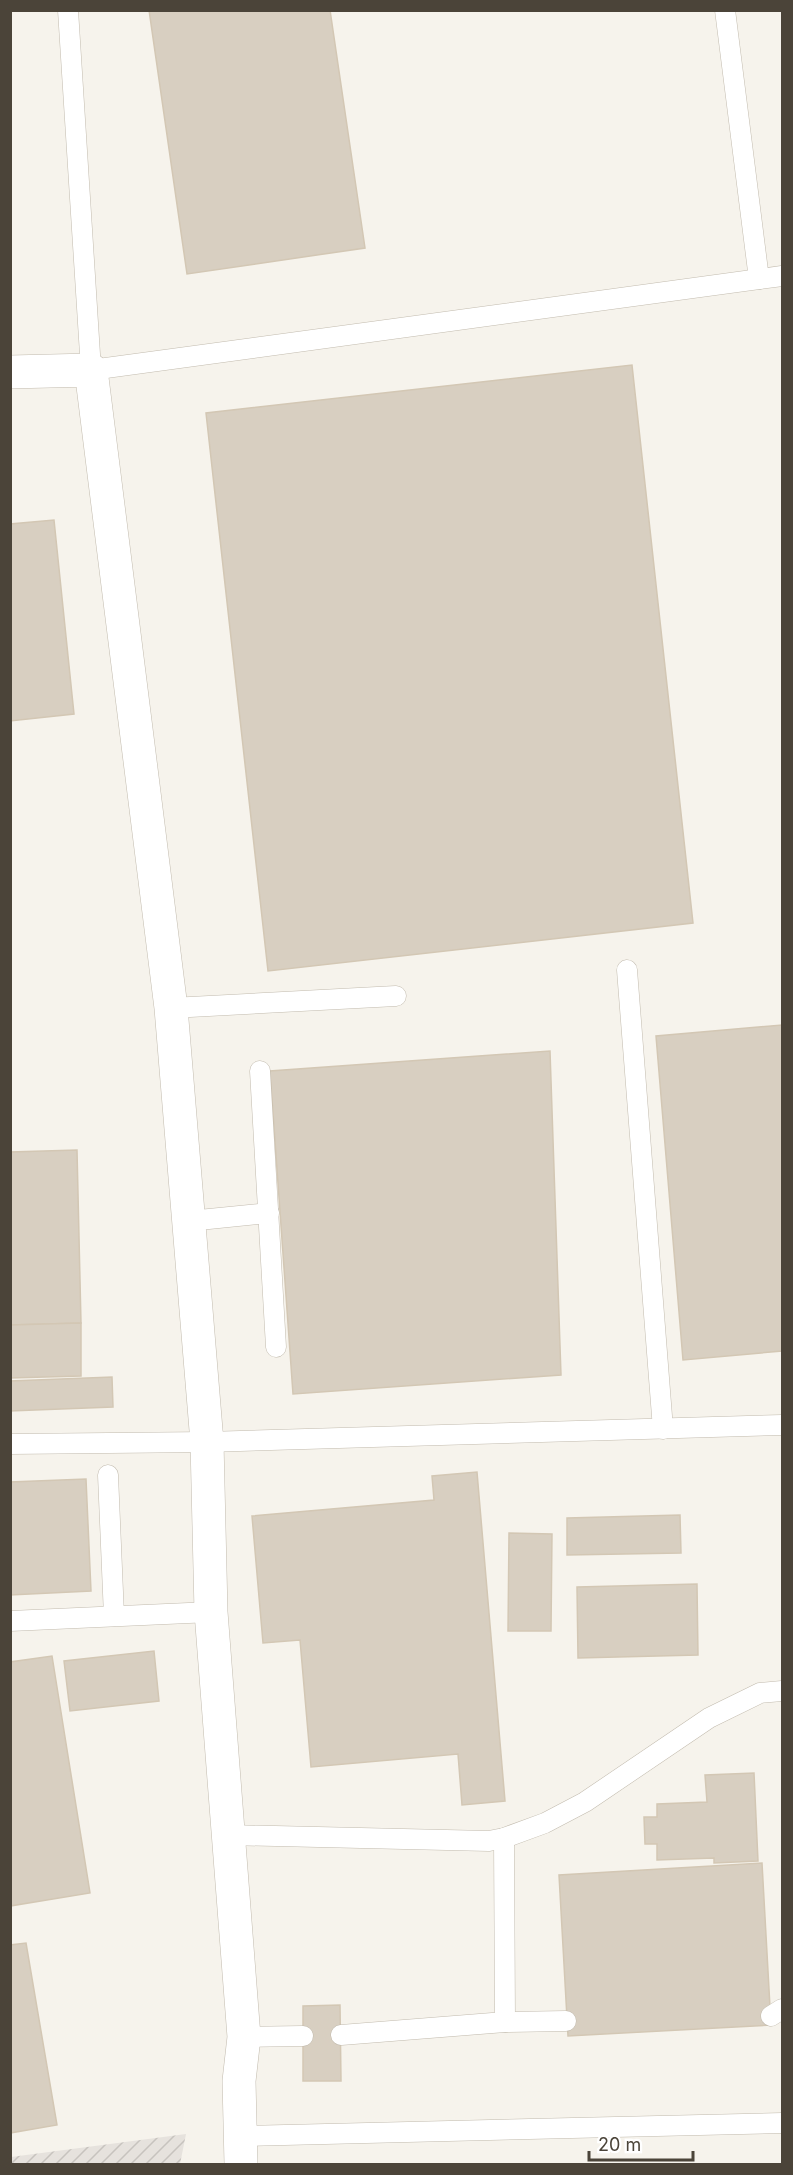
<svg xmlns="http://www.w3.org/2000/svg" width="793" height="2175" font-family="Inter,sans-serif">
	<defs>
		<pattern id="industrial-furrows" width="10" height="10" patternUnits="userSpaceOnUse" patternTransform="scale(1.5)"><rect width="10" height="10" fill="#e6e2dd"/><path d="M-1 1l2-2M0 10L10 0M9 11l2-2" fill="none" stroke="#c7c3be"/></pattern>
	</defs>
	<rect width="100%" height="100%" fill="#f6f3ec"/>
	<path fill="url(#industrial-furrows)" d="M186 2134 180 2164H11V2157Z"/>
	<g fill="#d8cfc1" stroke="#d3c7b4" stroke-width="1.5">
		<path d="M149 10H330L365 248 187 274Z"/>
		<path d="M632 365 693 923 268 971 206 413Z"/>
		<path d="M54 520 74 714 10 721V524Z"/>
		<path d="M782 1025V1351L683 1360 656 1036Z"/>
		<path d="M550 1051 561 1375 293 1394 270 1071Z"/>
		<path d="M77 1150 81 1323 10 1325V1152Z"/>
		<path d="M81 1323V1376L10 1378V1325Z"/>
		<path d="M112 1377 113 1407 10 1411V1381Z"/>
		<path d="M477 1472 505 1801 462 1805 458 1754 311 1767 300 1640 263 1643 252 1516 434 1500 432 1476Z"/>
		<path d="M86 1479 91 1591 10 1595V1482Z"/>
		<path d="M680 1515 681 1553 567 1555V1518Z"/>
		<path d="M509 1533 552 1534 551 1631H508Z"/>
		<path d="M697 1584 698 1655 578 1658 577 1587Z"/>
		<path d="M154 1651 159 1701 70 1711 64 1661Z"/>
		<path d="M52 1656 90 1893 10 1906V1662Z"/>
		<path d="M754 1773 758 1861 714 1863V1858L657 1860V1844H645L644 1817H657V1804L707 1802 705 1775Z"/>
		<path d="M762 1863 771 2025 568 2036 559 1875Z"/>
		<path d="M26 1943 57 2125 10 2133V1945Z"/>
		<path d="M340 2005 341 2081H303V2006Z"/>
	</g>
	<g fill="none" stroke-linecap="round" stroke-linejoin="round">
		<g stroke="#c2bbae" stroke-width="21">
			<g id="service">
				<path d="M68 10 91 370 782 276"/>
				<path d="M725 10 759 279"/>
				<path d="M627 970 663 1429"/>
				<path d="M171 1008 396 996"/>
				<path d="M260 1071 276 1347"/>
				<path d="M189 1221 269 1213"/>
				<path d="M10 1444 207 1442 782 1425"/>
				<path d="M108 1475 114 1616"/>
				<path d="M10 1621 211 1612"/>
				<path d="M228 1835 489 1841 504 1838 545 1823 585 1802 709 1718 760 1693 782 1691"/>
				<path d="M504 1838 505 2022"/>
				<path d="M771 2016 782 2009"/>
				<path d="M341 2035 505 2022 566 2021"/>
				<path d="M244 2037 303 2036"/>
				<path d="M241 2136 782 2123"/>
			</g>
		</g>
		<g stroke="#c2bbae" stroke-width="34">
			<path id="minor" d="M10 372 91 370 171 1008 207 1442 211 1612 244 2037 239 2081 241 2164"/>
		</g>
		<use href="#service" stroke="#fff" stroke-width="20"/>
		<use href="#minor" stroke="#fff" stroke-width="33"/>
	</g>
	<rect width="793" height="2175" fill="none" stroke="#4b4439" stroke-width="24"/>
	<path d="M589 2151v9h104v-9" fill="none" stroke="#4b4439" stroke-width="3"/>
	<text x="598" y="2151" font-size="18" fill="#4b4439" stroke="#ffffff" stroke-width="4.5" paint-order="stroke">20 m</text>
</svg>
